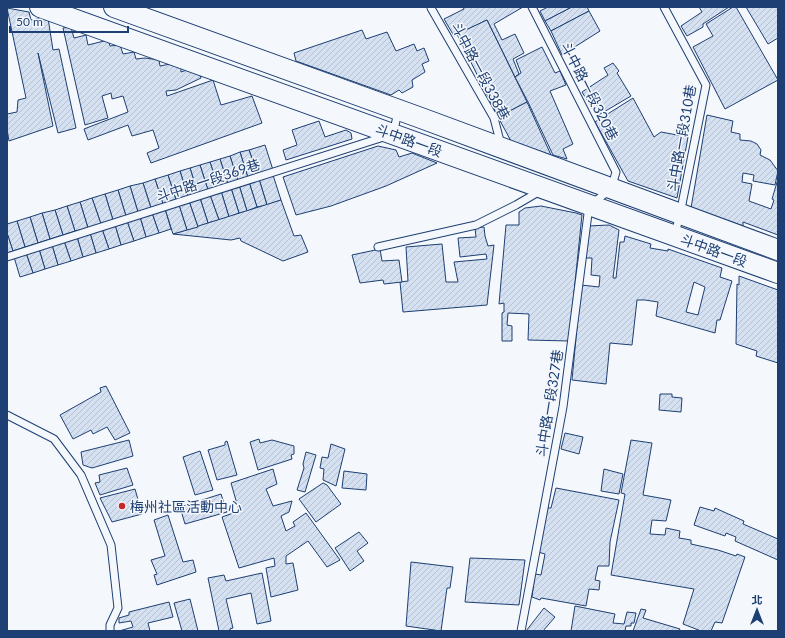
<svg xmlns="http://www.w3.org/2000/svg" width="785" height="638" font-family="Lato,'Noto Sans TC',sans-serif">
	<defs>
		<pattern id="building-hatch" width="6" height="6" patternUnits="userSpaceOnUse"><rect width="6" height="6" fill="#d5e0f0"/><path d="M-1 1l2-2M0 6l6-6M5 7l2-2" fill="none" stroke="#b6c1d1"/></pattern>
	</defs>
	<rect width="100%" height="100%" fill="#f4f7fb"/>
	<g fill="url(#building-hatch)" stroke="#1d3f73" fill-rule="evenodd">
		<path d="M463 7H523L494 24 502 40 515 34 524 53 513 59 519 74 515 77 487 20 454 36 444 19 464 9Z"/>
		<path d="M548 7H572L545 21 540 11Z"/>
		<path d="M572 7H587L589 11 551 31 545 21Z"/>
		<path d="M699 7H729L703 24V27L687 36 681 26 702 12Z"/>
		<path d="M733 7H736L778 80 725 109 693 47 713 36 706 24Z"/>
		<path d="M746 7H778V38L768 44Z"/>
		<path d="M7 8 29 12 31 20 44 18H48L53 50 59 49 76 128 58 133 38 53 53 126 9 141 7 129V114L17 112 18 100 26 98Z"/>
		<path d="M589 11 600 31 562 55 551 31Z"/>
		<path d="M487 20 527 102 498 117 457 34Z"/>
		<path d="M71 27 74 38 86 35 88 45 108 40 110 46 120 45 123 54 134 52 136 59 145 58 159 60 160 66 170 64 181 67V72L187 70 200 75 201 78 176 90 166 91 167 96 213 80 221 105 252 96 262 123 151 163 147 153 159 148 153 130 132 136 128 125 88 140 84 129 128 112 123 96 112 99 111 93 102 96 108 118 85 125 63 28Z"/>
		<path d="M362 30 366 39 387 32 396 51 414 44 417 51 424 48 429 61 422 64 425 72 412 80 413 87 402 93 399 90 391 95 296 61 294 53Z"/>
		<path d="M542 47 555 73 560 71 566 85 550 91 573 144 563 149 567 159 553 155 528 102 515 77 521 73 516 60Z"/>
		<path d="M613 63 619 71 617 73 631 96 597 116 582 92 608 75 604 68Z"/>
		<path d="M633 98 654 137 661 132 688 137 677 198 628 181 595 122Z"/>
		<path d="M527 102 551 155 511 141 498 117Z"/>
		<path d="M707 115 733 121 731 132 740 134V140L751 141 757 144 761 150 760 155 770 160 778 171 775 185 753 181 754 175 743 173 742 182 752 184 749 201 771 209 774 200 772 199 778 179V235L743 222V226L691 208Z"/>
		<path d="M319 121 325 137 346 130 351 133 352 139 286 160 283 150 297 145 292 130Z"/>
		<path d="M265 145 273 170 258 175 249 150Z"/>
		<path d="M378 146 396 150 399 157 412 153 437 163 386 186 331 206 296 215 283 177Z"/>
		<path d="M249 150 258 175 248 178 240 152Z"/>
		<path d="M240 152 248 178 238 181 230 156Z"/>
		<path d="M230 156 238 181 228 184 220 159Z"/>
		<path d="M220 159 228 184 218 187 210 162Z"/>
		<path d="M210 162 218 187 208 190 200 165Z"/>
		<path d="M200 165 208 190 198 194 190 168Z"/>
		<path d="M190 168 198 194 188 197 180 171Z"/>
		<path d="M180 171 188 197 176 200 168 175Z"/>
		<path d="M168 175 176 200 163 204 155 179Z"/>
		<path d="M273 175 281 200 267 205 259 179Z"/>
		<path d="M155 179 163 204 151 208 143 183Z"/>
		<path d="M259 179 267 205 257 207 249 182Z"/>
		<path d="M249 182 257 207 247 211 239 185Z"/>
		<path d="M143 183 151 208 138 212 130 186Z"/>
		<path d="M239 185 247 211 239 213 231 188Z"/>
		<path d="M130 186 138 212 126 216 118 190Z"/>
		<path d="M231 188 239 213 229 217 221 191Z"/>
		<path d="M118 190 126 216 113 220 105 194Z"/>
		<path d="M221 191 229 217 219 220 210 195Z"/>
		<path d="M105 194 113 220 101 224 92 198Z"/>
		<path d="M210 195 219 220 208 223 200 198Z"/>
		<path d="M92 198 101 224 88 228 80 202Z"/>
		<path d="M200 198 208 223 198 227 189 201Z"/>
		<path d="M281 200 294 236 301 235 308 252 283 261 241 241 240 238 231 240 173 234Z"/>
		<path d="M189 201 198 227 187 230 179 205Z"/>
		<path d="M80 202 88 228 75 231 67 206Z"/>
		<path d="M179 205 187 230 173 234 165 209Z"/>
		<path d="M67 206 75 231 63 235 55 210Z"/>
		<path d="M541 206 576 213 582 215 569 341 528 340 529 314 508 313 507 325 512 326V341H502V313L504 312V303L499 304 506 225H519V212L525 208Z"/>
		<path d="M165 209 171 229 159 233 152 213Z"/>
		<path d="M55 210 63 235 50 239 42 213Z"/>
		<path d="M42 213 50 239 38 243 30 217Z"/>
		<path d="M152 213 159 233 146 237 140 217Z"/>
		<path d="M30 217 38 243 25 247 17 221Z"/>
		<path d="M140 217 146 237 134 241 127 221Z"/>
		<path d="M17 221 25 247 13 251 7 233V224Z"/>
		<path d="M127 221 134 241 121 245 115 225Z"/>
		<path d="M115 225 121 245 109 249 102 229Z"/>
		<path d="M609 225 619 230 613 278H616L620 242H624L625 236 651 244 650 248 668 251V249L722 268 720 277 732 281 720 320H717L715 333 656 316 658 302 645 300H637L632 345 610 343 606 384 572 380 581 285 599 287 600 276 591 275 592 258H585L588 226ZM694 282 705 287 698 315 686 312Z"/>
		<path d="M484 227 485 236 488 246 494 245 487 305 403 312 400 282 408 281 406 247 442 244 446 282H458L454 262 487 259 486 254 460 257 458 238 476 237 475 228Z"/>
		<path d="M102 229 109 249 96 253 90 233Z"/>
		<path d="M7 233 13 251 7 253Z"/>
		<path d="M90 233 96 253 83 257 77 237Z"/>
		<path d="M77 237 83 257 71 261 64 241Z"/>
		<path d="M64 241 71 261 58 265 52 245Z"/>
		<path d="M52 245 58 265 45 269 39 249Z"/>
		<path d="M39 249 45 269 33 273 26 253Z"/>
		<path d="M380 249 382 261 399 260 402 282 384 284 383 280 360 283 352 255Z"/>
		<path d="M26 253 33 273 20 277 14 257Z"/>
		<path d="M739 276 778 290V363L756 356 757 351 736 344 737 284 739 285Z"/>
		<path d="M106 386 130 433 115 440 107 427 93 434 91 430 73 439 60 415 101 392 100 388Z"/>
		<path d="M660 394H672V397L682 398 681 412 659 410Z"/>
		<path d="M565 433 583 437 579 454 561 449Z"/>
		<path d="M259 439 260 443 272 440 294 446V454L291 455 292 459 258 470 250 442Z"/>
		<path d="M129 440 133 456 92 468 83 465 81 452Z"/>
		<path d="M631 440 652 443 643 495 671 500 666 521 652 520 650 534 665 535 666 528 680 531 679 538 691 540V544L718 550 736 556 737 554 745 557 722 623 715 622 711 631H701L683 624 694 589 611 575 625 494 621 493Z"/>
		<path d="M227 441 237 475 217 480 208 450 225 445V442Z"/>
		<path d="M331 444 345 449 336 486 323 480 324 469 320 468 322 457 328 458Z"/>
		<path d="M200 451 213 490 195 495 183 457Z"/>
		<path d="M306 452 316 455 305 492 297 490 304 468 303 464Z"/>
		<path d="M127 468 133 485 100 495 95 483 100 482 99 475Z"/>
		<path d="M273 469 277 484 266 489 273 506 292 501 289 512 281 516 286 531 295 526 293 522 306 513 340 560 327 567 308 541 286 556V564L293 563 298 590 271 597 266 568 275 566 274 558 239 568 222 517 239 511 231 483Z"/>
		<path d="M604 469 623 474 619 494 601 491Z"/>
		<path d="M344 471 367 474 366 490 342 488Z"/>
		<path d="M323 483 327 485 341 504 316 522 299 499Z"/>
		<path d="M556 488 619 500 610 542 609 566H598L595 580 600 581 599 590 589 589 586 606 541 598 540 600 532 597 535 574 541 575 545 554 538 552 547 508H551Z"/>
		<path d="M135 489 142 514 112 522 100 498Z"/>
		<path d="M221 494 227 512 185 524 180 507Z"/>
		<path d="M700 507 714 511 715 508 744 521 743 524 778 539V560L735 541 736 537 726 533 725 536 694 525Z"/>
		<path d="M168 515 183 562 193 560 196 572 157 585 154 575 157 574 151 560 165 556 154 520Z"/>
		<path d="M359 532 368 543 357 551 364 561 350 571 335 548Z"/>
		<path d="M470 558 525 560 519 605 465 602Z"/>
		<path d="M411 562 453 567 450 588H447L441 631 406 626Z"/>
		<path d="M262 573 271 621 257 624 251 593 226 599 233 628 230 629V631H219L208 578 224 575 226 581Z"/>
		<path d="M190 599 198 631H182L174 603Z"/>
		<path d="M169 602 173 617 148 623 150 631H119L133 627 131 621 119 623V618L129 615V612Z"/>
		<path d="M575 606 615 614 613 623 624 624 627 612 636 613 634 623H631V626H626L625 631H571Z"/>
		<path d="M544 608 555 617 543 631H526Z"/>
		<path d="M641 609 646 610 643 618 680 629 679 631H633Z"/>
	</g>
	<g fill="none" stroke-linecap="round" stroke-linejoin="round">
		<g stroke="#1d3f73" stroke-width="9">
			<g id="service">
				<path d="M664 7 706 85 680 214 675 234"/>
				<path d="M431 8 494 118 501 145"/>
				<path d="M378 247 476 225 516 205 540 191"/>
				<path d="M7 257 393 134 398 112"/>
				<path d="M7 415 54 439 81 475 111 545 118 608 110 625V631"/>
				<path d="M521 631 563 407 589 206 611 189 616 172 532 7"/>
			</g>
		</g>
		<g stroke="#1d3f73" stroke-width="22">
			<g id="secondary">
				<path d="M40 7 778 273"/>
				<path d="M114 7 421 118 778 250"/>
			</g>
		</g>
		<use href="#service" stroke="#f4f7fb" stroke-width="7"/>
		<use href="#secondary" stroke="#f4f7fb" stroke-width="20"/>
	</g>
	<circle fill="#c62828" stroke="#f4f7fb" stroke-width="1.5" cx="122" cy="506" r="4"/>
	<g text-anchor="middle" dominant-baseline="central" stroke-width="3" stroke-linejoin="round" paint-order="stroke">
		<g font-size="14" fill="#1d3f73" stroke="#f4f7fb">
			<text transform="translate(481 71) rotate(62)">斗中路一段338巷</text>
			<text transform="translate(590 91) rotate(63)">斗中路一段320巷</text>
			<text transform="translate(681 138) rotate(-80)">斗中路一段310巷</text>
			<text transform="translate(409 140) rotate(20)">斗中路一段</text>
			<text transform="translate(208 180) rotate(-18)">斗中路一段369巷</text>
			<text transform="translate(714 250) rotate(20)">斗中路一段</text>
			<text transform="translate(549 403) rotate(-81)">斗中路一段327巷</text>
		</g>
		<g font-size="14" fill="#1d3f73" stroke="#f4f7fb" text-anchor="start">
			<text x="130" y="506">梅州社區活動中心</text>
		</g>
	</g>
	<rect width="785" height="638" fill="none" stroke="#1d3f73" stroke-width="16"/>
	<g transform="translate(757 610)" stroke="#f4f7fb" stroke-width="3" paint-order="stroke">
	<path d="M0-3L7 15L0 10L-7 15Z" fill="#1d3f73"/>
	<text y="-6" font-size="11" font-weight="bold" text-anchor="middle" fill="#1d3f73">北</text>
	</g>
	<path d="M10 26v6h118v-6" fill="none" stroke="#1d3f73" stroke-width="2"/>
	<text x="16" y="26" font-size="12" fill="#1d3f73" stroke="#f4f7fb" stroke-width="3" paint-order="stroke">50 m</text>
</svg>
